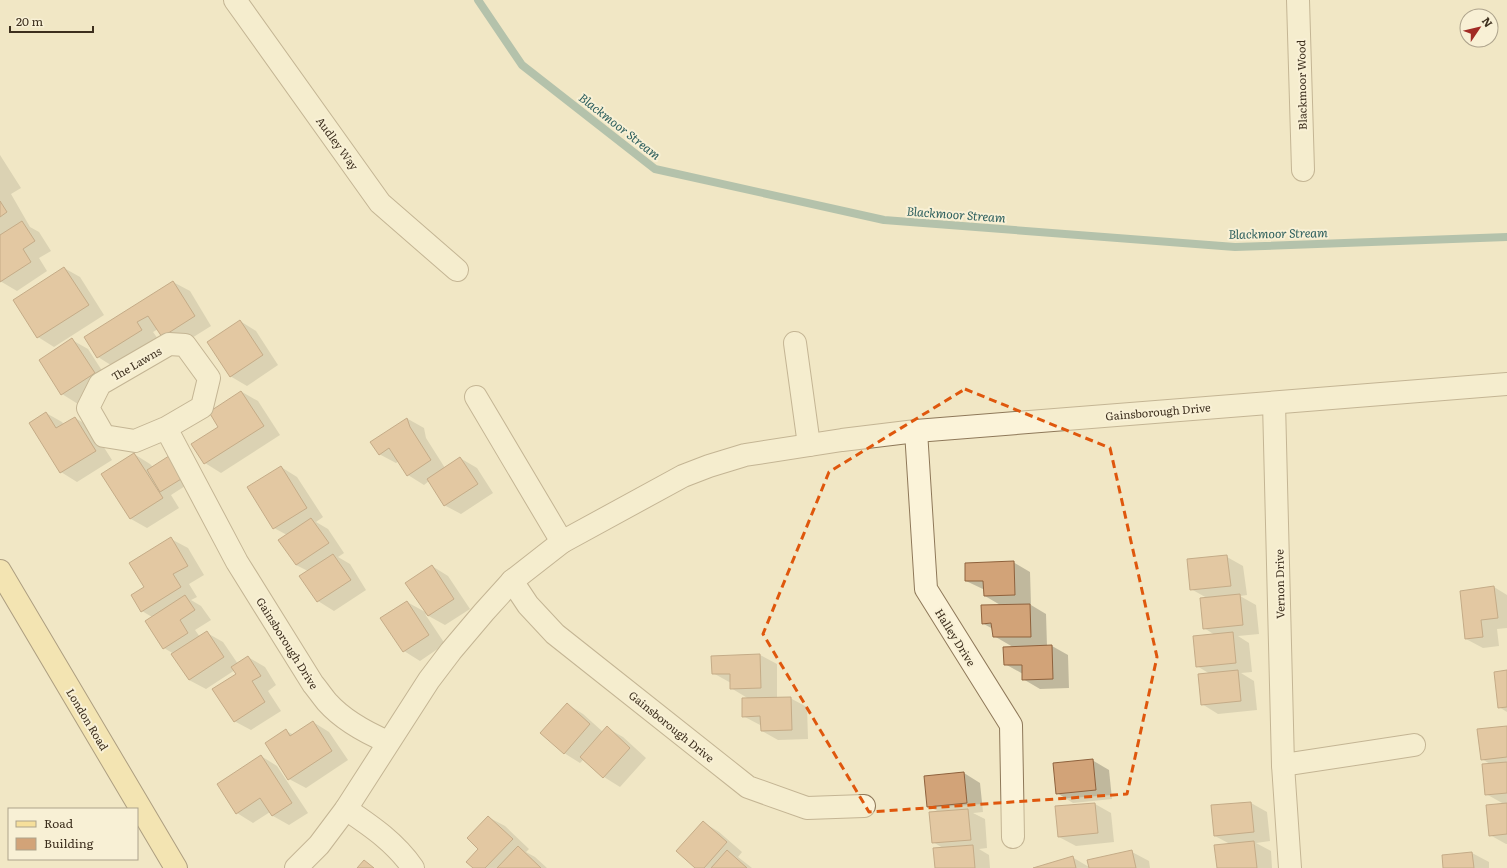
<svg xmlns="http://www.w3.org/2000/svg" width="1507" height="868" font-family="Literata,serif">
	<rect width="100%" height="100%" fill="#f1e7c5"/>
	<g fill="#0003">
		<path d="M0 155 21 188 11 194 30 227 39 232 51 251 39 258 47 271 17 291 0 281Z"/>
		<path d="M64 268 80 277 104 315 54 347 38 337 14 300Z"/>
		<path d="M173 282 190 291 211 326 179 346 158 329 153 332 158 339 114 367 98 357Z"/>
		<path d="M240 321 256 331 278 365 247 386 230 376Z"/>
		<path d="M72 340 88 349 110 383 78 404 62 394Z"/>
		<path d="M242 392 258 401 280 435 221 473 205 463 220 427Z"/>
		<path d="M46 413 62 422 64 425 75 418 91 427 112 460 77 482 61 472 30 423Z"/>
		<path d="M408 419 424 428 426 438 445 468 460 458 477 468 493 493 461 514 444 505 429 481 424 485 408 475 399 461 396 463 379 454 372 442Z"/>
		<path d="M134 454 150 464 153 467 193 481 171 495 179 508 147 528 131 519 102 475Z"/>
		<path d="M281 467 297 477 323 517 316 522 328 529 344 553 338 557 350 564 366 590 334 611 318 601 308 571 296 565 287 535 274 528Z"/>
		<path d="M171 539 188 548 204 575 189 584 197 597 191 600 201 606 211 620 195 630 200 637 207 633 223 642 238 664 248 657 265 667 276 685 268 691 281 711 251 730 234 721 237 674 235 670 206 689 189 680 174 654 164 648 152 617 142 611 145 587Z"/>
		<path d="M1227 557 1243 566 1247 595 1240 596 1256 605 1259 634 1238 636 1249 643 1252 672 1241 673 1254 681 1257 710 1218 714 1202 704 1210 674 1197 666 1215 635 1204 628 1207 598 1191 589Z"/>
		<path d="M1013 562 1030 572 1031 605 1046 614 1047 646H1052L1068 655 1069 688 1040 689 1023 679V674L1005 664 1013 647 994 636 993 629 982 623 1002 606 985 596V590L966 581Z"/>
		<path d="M432 566 448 576 470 609 445 625 425 614 445 644 420 661 404 651 407 602 427 613Z"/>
		<path d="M1494 587 1507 595V628L1497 629 1499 646 1483 648 1466 639Z"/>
		<path d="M760 655 777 664V698H790L807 707 808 739 778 740 762 731V726L743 716 749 699 731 688V683L713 673 712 657Z"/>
		<path d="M1507 671V712L1499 707Z"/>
		<path d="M567 704 583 714 603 732 607 728 623 737 646 758 620 787 604 777 584 759 580 763 564 753Z"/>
		<path d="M313 722 329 732 348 760 306 788 289 779 286 731 294 735Z"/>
		<path d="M1507 727V844H1506L1490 835 1504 804 1486 794 1490 764 1482 759Z"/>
		<path d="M261 756 277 766 308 813 289 825 273 816 270 812 253 823 237 813Z"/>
		<path d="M1092 760 1109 770 1112 799 1073 803 1057 793Z"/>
		<path d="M964 773 980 783 983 812 973 813 985 819 987 848 979 849 989 855 990 868H936L943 848 933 842 939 812 928 806Z"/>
		<path d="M1251 803 1267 812 1270 841 1256 843 1271 851 1272 868H1218L1230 844 1215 836Z"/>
		<path d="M1095 804 1111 813 1114 842 1076 846 1059 837Z"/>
		<path d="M488 817 505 826 529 849 526 852 535 857 547 868H474Z"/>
		<path d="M703 822 719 832 742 852 738 857 752 868H696Z"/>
		<path d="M1132 852 1149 861 1150 868H1036L1072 857 1089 867Z"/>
		<path d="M1472 853 1489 862V868H1444L1443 856Z"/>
	</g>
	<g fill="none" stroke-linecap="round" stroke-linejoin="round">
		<path stroke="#6c948c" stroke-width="8" d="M478 0 522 65 655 169 884 220 1235 247 1507 237"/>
	</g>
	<g fill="#d2a378" stroke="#8f623d">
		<path d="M0 201 7 212 0 217Z"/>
		<path d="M22 221 35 241 23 249 31 262 0 282V235Z"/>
		<path d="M64 267 89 305 37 338 13 300Z"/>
		<path d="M173 281 195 316 162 337 148 316 137 322 142 330 97 358 84 337Z"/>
		<path d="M240 320 263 355 230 377 207 342Z"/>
		<path d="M72 338 95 373 61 395 39 360Z"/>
		<path d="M241 391 264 426 204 464 191 444 218 427 209 412Z"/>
		<path d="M46 412 56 428 75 417 96 451 60 473 29 423Z"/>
		<path d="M407 418 410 427 431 460 407 476 389 448 379 455 370 442Z"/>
		<path d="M134 453 163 498 130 519 101 474Z"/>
		<path d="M172 454 186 476 160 492 147 470Z"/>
		<path d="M460 457 478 484 444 506 427 479Z"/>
		<path d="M281 466 307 508 273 529 247 487Z"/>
		<path d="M311 518 329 543 296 565 278 540Z"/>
		<path d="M171 537 188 566 173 574 181 587 141 612 131 595 144 587 129 563Z"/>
		<path d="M333 554 351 580 317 602 299 576Z"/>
		<path d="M1227 555 1231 586 1190 590 1187 559Z"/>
		<path d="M1014 561 1015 595 984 596 983 581H965V563Z"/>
		<path d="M432 565 454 599 428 616 405 583Z"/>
		<path d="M1494 586 1498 618 1481 620 1483 637 1465 639 1460 591Z"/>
		<path d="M1240 594 1243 625 1203 629 1200 598Z"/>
		<path d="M185 595 195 610 180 620 188 633 163 649 145 621Z"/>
		<path d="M407 601 429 635 403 652 380 618Z"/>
		<path d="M1030 604 1031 637H993L991 623 982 624 981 605Z"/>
		<path d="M207 631 224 657 189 680 171 654Z"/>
		<path d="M1233 632 1236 663 1196 667 1193 636Z"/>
		<path d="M1052 645 1053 679 1022 680V665H1004L1003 647Z"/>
		<path d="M760 654 761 688 730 689V674H712L711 656Z"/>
		<path d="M248 656 261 676 252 681 265 702 234 722 212 689 236 674 231 667Z"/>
		<path d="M1238 670 1241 701 1201 705 1198 674Z"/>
		<path d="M1507 670V707L1498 708 1494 672Z"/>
		<path d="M791 697 792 730 761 731 760 716 742 717V698Z"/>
		<path d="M567 703 590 724 564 754 540 733Z"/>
		<path d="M313 721 332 751 288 780 265 743 286 729 290 736Z"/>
		<path d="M607 726 630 748 603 778 580 757Z"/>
		<path d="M1507 726V757L1481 760 1477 729Z"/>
		<path d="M261 755 292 803 272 816 260 798 236 814 217 784Z"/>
		<path d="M1093 759 1096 790 1056 794 1053 763Z"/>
		<path d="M1507 762V793L1485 795 1482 764Z"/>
		<path d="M964 772 967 803 927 807 924 776Z"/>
		<path d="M1251 802 1254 832 1214 836 1211 805Z"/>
		<path d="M1095 803 1098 833 1058 837 1055 806Z"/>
		<path d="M1507 803V834L1489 836 1486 805Z"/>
		<path d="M968 809 971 840 932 843 929 812Z"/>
		<path d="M488 816 513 839 485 868H473L466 862 478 849 467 838Z"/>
		<path d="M703 821 727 842 704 868H695L676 851Z"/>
		<path d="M1254 841 1257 868H1217L1214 845Z"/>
		<path d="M973 845 975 868H935L933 848Z"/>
		<path d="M518 846 541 868H497Z"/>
		<path d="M727 850 747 868H711Z"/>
		<path d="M1132 850 1136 868H1089L1087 860Z"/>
		<path d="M1472 852 1474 868H1443L1442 855Z"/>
		<path d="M1073 856 1076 868H1033Z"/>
		<path d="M364 860 374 868H357Z"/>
	</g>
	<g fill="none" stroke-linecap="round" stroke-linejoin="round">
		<g stroke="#8e7859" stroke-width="24">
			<g id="street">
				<path d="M235 0 380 203 457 270"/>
				<path d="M1298 0 1303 170"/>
				<path d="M795 343 809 445"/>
				<path d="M476 397 562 542"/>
				<path d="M1274 403 1283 765 1290 868"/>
				<path d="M166 428 135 441 104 436 88 408 100 384 169 344 185 345 209 378 202 407 166 428 237 562 313 684C318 690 322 696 327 702 343 720 367 733 388 742"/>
				<path d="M916 431 926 589 1011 725 1013 837"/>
				<path d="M512 581 528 605 555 634 748 787 807 808 864 806"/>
				<path d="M1283 765 1414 745"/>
				<path d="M346 809C371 826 395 842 413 868"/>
				<path d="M296 868 319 845 346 809 429 680 451 651 484 612 512 581 562 542 683 476 709 466 745 455 842 440 916 431 1507 384"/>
			</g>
		</g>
		<g stroke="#5c462e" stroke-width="24">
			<path id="primary" d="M0 571 176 868"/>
		</g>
		<use href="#street" stroke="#fbf3d9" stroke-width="22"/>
		<use href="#primary" stroke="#f6df9b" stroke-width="22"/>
	</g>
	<path d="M0 0H1507V868H0ZM965 389 1110 448 1157 657 1127 794 869 812 763 634 829 472Z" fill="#f1e7c5" fill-opacity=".55" fill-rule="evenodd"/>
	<path fill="none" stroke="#df570d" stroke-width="3" stroke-dasharray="8 5" stroke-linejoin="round" d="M965 389 1110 448 1157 657 1127 794 869 812 763 634 829 472Z"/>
	<g text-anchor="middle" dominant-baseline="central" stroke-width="4" stroke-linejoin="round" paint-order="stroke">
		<g font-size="11" fill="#3d2f1e" stroke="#f8f0d5">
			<text transform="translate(1301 85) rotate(-91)">Blackmoor Wood</text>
			<text transform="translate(338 143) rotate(54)">Audley Way</text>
			<text transform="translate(136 363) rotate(-30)">The Lawns</text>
			<text transform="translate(1158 411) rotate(-5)">Gainsborough Drive</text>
			<text transform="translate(1279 584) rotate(-91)">Vernon Drive</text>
			<text transform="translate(956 637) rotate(58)">Halley Drive</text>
			<text transform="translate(288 643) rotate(58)">Gainsborough Drive</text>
			<text transform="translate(88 719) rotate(59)">London Road</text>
			<text transform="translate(672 726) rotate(39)">Gainsborough Drive</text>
		</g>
		<g font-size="12" font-style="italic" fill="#2c5e5d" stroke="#f8f0d5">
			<text transform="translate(620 126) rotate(38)">Blackmoor Stream</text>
			<text transform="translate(956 214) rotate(4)">Blackmoor Stream</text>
			<text transform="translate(1278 233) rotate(-1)">Blackmoor Stream</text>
		</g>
	</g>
	<rect x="8" y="808" width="130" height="52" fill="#f8f0d5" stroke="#ada38c"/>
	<rect x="16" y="821" width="20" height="6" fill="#f6df9b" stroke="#ada38c"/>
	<text x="44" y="828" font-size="12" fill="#3d2f1e">Road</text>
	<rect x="16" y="838" width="20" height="12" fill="#d2a378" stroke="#ada38c"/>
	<text x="44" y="848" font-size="12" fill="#3d2f1e">Building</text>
	<g transform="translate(1479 28) rotate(55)"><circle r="19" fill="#f8f0d5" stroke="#ada38c"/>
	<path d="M0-3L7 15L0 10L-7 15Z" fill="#a12b25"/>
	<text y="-6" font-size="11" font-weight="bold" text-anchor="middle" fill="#3d2f1e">N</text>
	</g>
	<path d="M10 26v6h83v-6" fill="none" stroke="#3d2f1e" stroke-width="2"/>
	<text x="16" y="26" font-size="12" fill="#3d2f1e" stroke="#f8f0d5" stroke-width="3" paint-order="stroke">20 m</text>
</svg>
